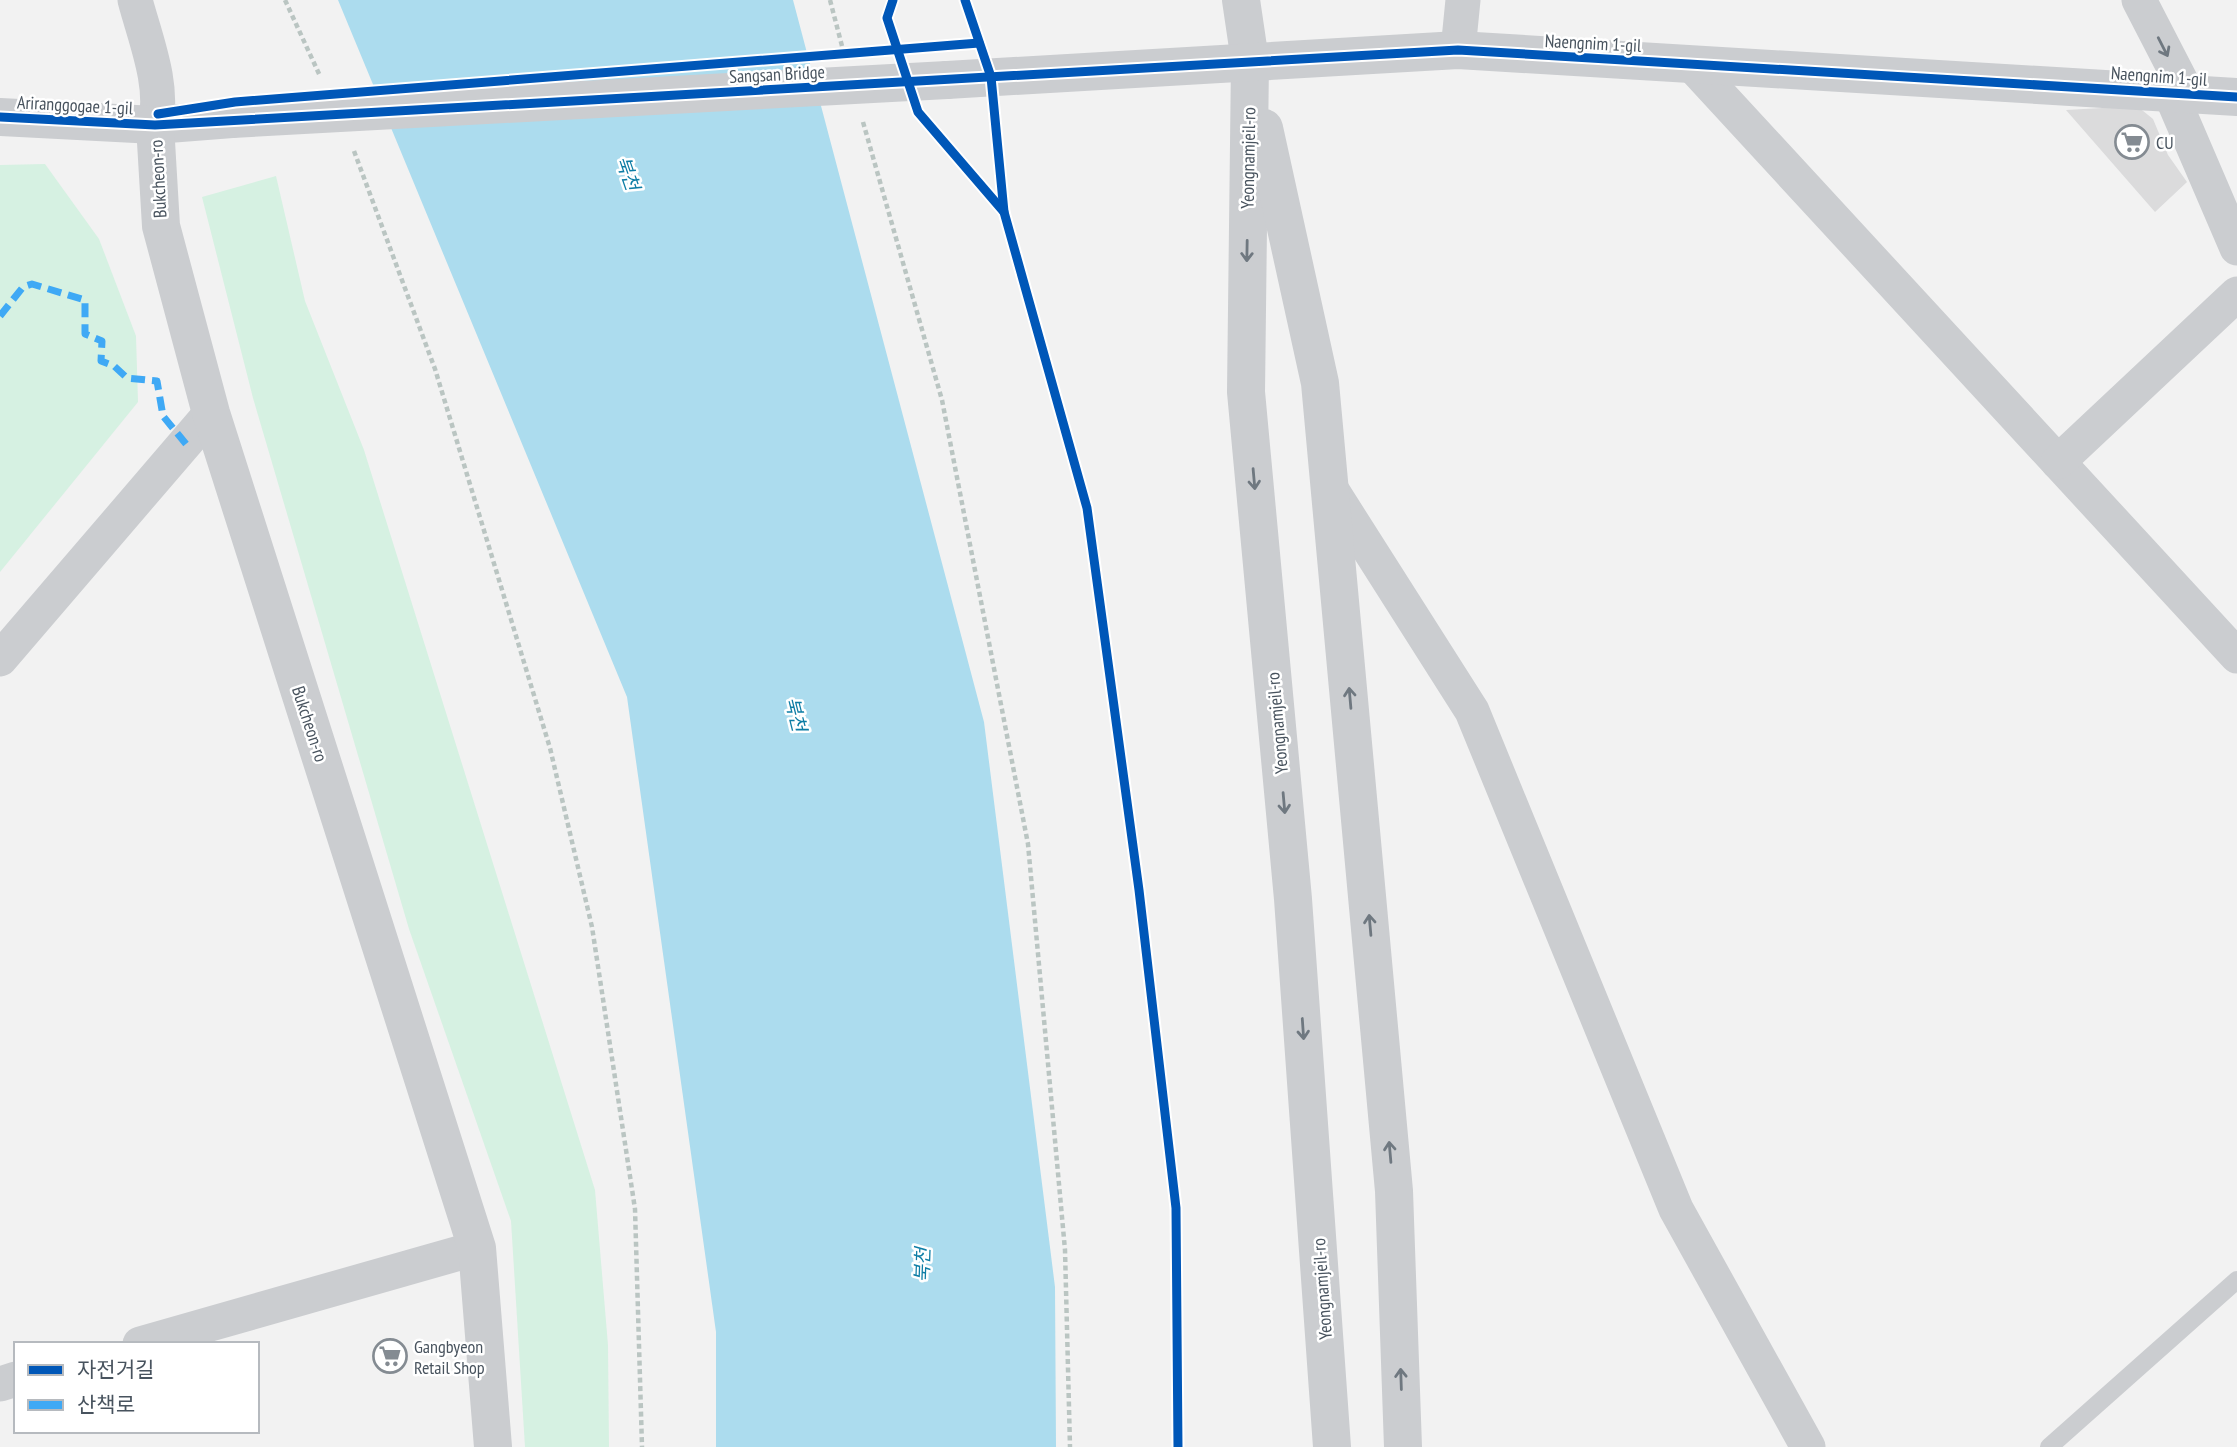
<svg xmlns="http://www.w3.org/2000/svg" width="2237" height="1447" font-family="'PT Sans Narrow','Noto Sans KR',sans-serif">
	<rect width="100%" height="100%" fill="#f2f2f2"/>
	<g fill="#d6f1e2">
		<path d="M45 164 99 239 136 336 138 402 0 572V165Z"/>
		<path d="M276 176 305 301 364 450 595 1190 608 1345 609 1447H525L511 1221 409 929 253 398 202 197Z"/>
	</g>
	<path fill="#acdcee" d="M338 0H793L984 722 1055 1287 1056 1447H716V1332L627 697Z"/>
	<path fill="#dbdbdc" d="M2137 106 2153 119 2168 155 2187 182 2155 212 2066 110Z"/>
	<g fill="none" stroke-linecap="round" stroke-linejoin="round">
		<g stroke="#bac5c2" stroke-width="4.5" stroke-dasharray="5 3.5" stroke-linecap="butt">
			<path d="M285 0 320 76"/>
			<path d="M830 0 842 46"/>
			<path d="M863 122 942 400 1028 844 1065 1250 1070 1447"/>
			<path d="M354 151 435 369 550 748 592 927 635 1209 642 1447"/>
		</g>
		<path stroke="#cbcdd0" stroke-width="18" d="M2049 1447 2237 1280"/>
		<g stroke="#cbcdd0" stroke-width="35">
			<path d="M135 0C145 38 165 86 155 125"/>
			<path d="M2139 0 2187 93"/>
			<path d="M1458 50 1463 0"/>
			<path d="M1691 64 2237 656"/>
			<path d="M2170 92 2237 248"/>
			<path d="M2058 462 2237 294"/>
			<path d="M1329 486 1472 711 1676 1209 1808 1447"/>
			<path d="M0 659 211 413"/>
			<path d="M140 1344 477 1248"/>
			<path d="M0 1384 16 1379"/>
		</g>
		<g stroke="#cbcdd0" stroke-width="38">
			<path d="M1241 0 1250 61 1246 392 1293 899 1332 1447"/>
			<path d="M947 80 1458 50 2237 97"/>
			<path d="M0 117 155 125 232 119"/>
			<path d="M155 125 161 226 211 413 477 1248 493 1447"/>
			<path d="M1264 128 1320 383 1394 1191 1403 1447"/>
		</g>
		<path stroke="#cbcdd0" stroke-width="38" d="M232 119 947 80"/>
		<path stroke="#3fa9f5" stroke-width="7" stroke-dasharray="14 7" stroke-linecap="butt" d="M0 316 23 287 32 284 85 300V334L102 341 101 361 114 366 127 378 157 381 163 416 186 444"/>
		<g stroke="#fff" stroke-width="13">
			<g id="cycleway">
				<path d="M893 0 887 18 918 112 1004 212"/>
				<path d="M965 0 991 77 1004 212 1087 508 1139 890 1176 1208 1178 1447"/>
				<path d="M158 114 235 102 979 43"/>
				<path d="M0 117 155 125 1458 50 2237 97"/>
			</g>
		</g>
		<use href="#cycleway" stroke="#0057b8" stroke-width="9"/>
	</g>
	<defs><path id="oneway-shaft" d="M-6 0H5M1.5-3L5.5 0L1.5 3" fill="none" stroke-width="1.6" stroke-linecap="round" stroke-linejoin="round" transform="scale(1.75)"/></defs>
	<g stroke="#6f7880">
		<use href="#oneway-shaft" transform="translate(2163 47) rotate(63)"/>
		<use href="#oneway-shaft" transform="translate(1247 251) rotate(91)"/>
		<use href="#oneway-shaft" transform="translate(1254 479) rotate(85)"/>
		<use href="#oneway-shaft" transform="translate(1350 698) rotate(-95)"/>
		<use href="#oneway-shaft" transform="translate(1284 803) rotate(85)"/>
		<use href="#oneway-shaft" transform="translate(1370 925) rotate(-95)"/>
		<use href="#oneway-shaft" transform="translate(1303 1029) rotate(86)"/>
		<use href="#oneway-shaft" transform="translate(1390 1152) rotate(-95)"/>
		<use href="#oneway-shaft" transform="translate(1401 1379) rotate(-92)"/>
	</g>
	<defs>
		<g id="supermarket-ring" transform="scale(1.75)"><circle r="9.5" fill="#fff" stroke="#848b92" stroke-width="1.5"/><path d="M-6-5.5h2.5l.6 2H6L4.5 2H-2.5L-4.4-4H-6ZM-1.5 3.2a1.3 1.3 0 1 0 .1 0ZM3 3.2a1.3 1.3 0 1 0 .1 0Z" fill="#848b92"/></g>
	</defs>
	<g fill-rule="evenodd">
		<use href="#supermarket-ring" x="2132" y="142"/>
		<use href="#supermarket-ring" x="390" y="1356"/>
	</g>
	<g text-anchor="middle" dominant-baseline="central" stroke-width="5" stroke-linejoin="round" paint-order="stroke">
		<g font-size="18" fill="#48535e" stroke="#fff">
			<text transform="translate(1593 43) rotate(3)">Naengnim 1-gil</text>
			<text transform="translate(777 74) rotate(-3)">Sangsan Bridge</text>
			<text transform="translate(2159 76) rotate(4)">Naengnim 1-gil</text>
			<text transform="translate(75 105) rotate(3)">Ariranggogae 1-gil</text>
			<text transform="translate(1248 158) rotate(-89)">Yeongnamjeil-ro</text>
			<text transform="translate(158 179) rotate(-93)">Bukcheon-ro</text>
			<text transform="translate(1277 723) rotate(-95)">Yeongnamjeil-ro</text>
			<text transform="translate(310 724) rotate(72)">Bukcheon-ro</text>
			<text transform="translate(1322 1289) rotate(-94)">Yeongnamjeil-ro</text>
		</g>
		<g font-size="18" fill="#48535e" stroke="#fff" text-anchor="start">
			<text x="2156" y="142">CU</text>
			<text x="414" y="1346">Gangbyeon<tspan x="414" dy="21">Retail Shop</tspan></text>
		</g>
		<g font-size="19" font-style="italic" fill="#0d7da5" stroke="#fff">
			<text transform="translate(628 173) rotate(71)">북천</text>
			<text transform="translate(796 714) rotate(76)">북천</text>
			<text transform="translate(922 1265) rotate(-88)">북천</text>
		</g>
	</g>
	<rect x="14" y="1342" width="245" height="91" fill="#ffffff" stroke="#b6babf" stroke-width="2"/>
	<rect x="28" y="1365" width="35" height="10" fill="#0057b8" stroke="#b6babf" stroke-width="2"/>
	<text x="77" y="1377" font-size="21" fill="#48535e">자전거길</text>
	<rect x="28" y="1400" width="35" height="10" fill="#3fa9f5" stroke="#b6babf" stroke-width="2"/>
	<text x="77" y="1412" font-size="21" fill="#48535e">산책로</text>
</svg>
